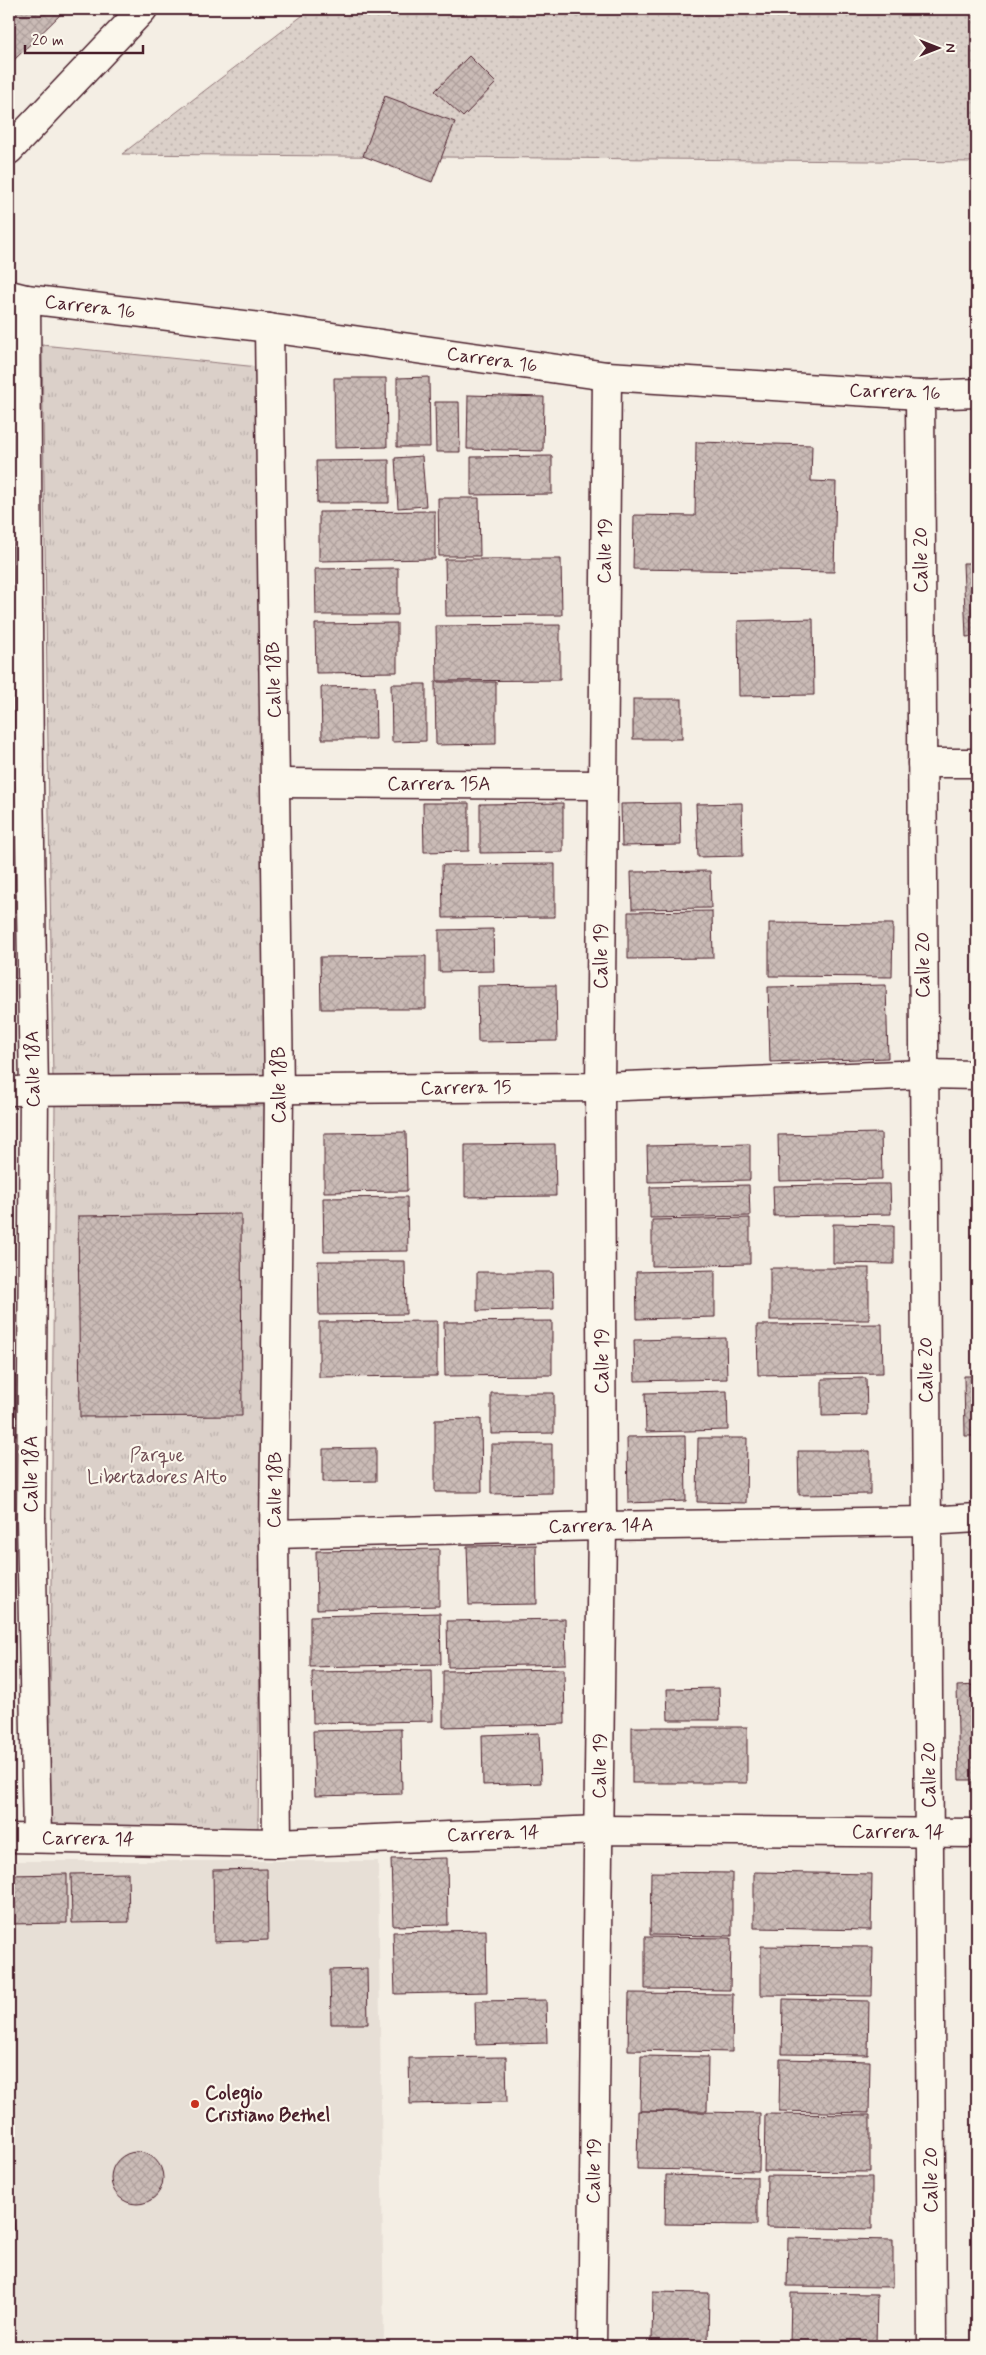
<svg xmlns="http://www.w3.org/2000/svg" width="986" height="2355" font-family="Mynerve,sans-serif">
	<defs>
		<pattern id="grass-dots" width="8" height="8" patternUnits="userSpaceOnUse" patternTransform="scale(1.25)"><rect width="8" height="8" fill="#dbd0c9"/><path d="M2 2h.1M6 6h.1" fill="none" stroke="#bdb2ad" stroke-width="1.8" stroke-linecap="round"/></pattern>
		<pattern id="park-tufts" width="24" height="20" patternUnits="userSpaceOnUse" patternTransform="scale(1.25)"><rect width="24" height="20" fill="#dbd0c9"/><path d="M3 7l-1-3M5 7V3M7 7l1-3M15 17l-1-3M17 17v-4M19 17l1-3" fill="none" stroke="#bdb2ad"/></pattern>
		<pattern id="building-cross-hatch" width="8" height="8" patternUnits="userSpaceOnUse" patternTransform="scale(1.25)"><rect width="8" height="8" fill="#cabbb6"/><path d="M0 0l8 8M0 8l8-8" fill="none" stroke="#afa09d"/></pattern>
	</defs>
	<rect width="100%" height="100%" fill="#f4eee4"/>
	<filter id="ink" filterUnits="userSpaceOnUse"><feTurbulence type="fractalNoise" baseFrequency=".02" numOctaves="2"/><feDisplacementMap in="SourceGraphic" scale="10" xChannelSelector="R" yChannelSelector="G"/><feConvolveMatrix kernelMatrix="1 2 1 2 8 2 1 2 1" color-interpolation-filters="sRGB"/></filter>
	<g filter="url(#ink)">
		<path fill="#e7dfd6" d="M9 1861H378L384 2346H9Z"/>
		<path fill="url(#grass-dots)" stroke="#92787a" d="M311 9H977V162L122 154Z"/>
		<g fill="url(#park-tufts)" stroke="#92787a">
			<path d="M42 345 258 367 265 1076 53 1079Z"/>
			<path d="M55 1104 265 1106 258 1828 49 1826Z"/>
		</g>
		<g fill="url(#building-cross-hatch)" stroke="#4a1f2b">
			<path d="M9 9H66L9 65Z"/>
			<path d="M469 56 496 83 463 117 435 91Z"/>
			<path d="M385 96 455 122 432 182 363 156Z"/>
			<path d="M429 377 430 447H397V378Z"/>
			<path d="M334 378H386L387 447 335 448Z"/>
			<path d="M468 395 544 397 543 451 467 449Z"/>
			<path d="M435 402H459L460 452H436Z"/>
			<path d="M696 442 812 445 811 481 836 482 834 572 633 569 634 515 695 516Z"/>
			<path d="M422 456 426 506 398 508 395 458Z"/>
			<path d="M552 456V494L471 495V457Z"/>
			<path d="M389 460V503H317L316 461Z"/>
			<path d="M438 498H479L480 556H439Z"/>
			<path d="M435 511V559L319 561V512Z"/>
			<path d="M445 559H561L562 615 446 616Z"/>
			<path d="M963 563H977V636L966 637Z"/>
			<path d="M398 568V615H316L315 569Z"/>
			<path d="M813 619 814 695 739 696 738 621Z"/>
			<path d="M397 623V672L316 673 315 624Z"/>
			<path d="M560 625V680L437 681 436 626Z"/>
			<path d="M435 682H496V744L436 745Z"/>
			<path d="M391 684H426V741L392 742Z"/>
			<path d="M375 686 376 739H322L321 687Z"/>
			<rect x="633" y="699" width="49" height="40"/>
			<path d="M423 803H469V851L424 852Z"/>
			<path d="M563 803V852L480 853V804Z"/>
			<path d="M680 803 681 845 622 846 621 804Z"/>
			<path d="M742 803 743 856 698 857 696 804Z"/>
			<path d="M555 864V917L443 918 442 865Z"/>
			<path d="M710 871 711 908 632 909 631 872Z"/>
			<path d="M712 911 713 958 628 959V912Z"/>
			<path d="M769 923 893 924 892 977 769 976Z"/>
			<path d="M493 929 494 971 439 972V930Z"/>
			<path d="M426 956V1009H321L320 957Z"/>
			<path d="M976 975H977V1039H974Z"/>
			<path d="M556 985 557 1041 478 1042 477 986Z"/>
			<path d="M886 985 888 1058 770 1062 768 987Z"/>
			<path d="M406 1132 407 1191 324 1192V1133Z"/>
			<path d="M881 1133 882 1179 779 1181 778 1135Z"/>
			<path d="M555 1144 556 1196 465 1197V1145Z"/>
			<path d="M750 1144V1180L648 1182 647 1146Z"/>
			<path d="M877 1184H890L891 1214 774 1216 773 1186Z"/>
			<path d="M749 1185 750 1216 650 1218V1187Z"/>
			<path d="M407 1197 408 1251 324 1252 323 1198Z"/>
			<path d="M241 1214 242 1416 80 1417 78 1216Z"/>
			<path d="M750 1218V1264L652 1266V1220Z"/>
			<path d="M833 1224 894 1225V1264L833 1263Z"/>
			<path d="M318 1261H405L406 1314 319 1315Z"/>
			<rect x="770" y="1268" width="99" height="52"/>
			<path d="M715 1270V1317L637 1319 636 1272Z"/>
			<path d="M477 1272H553L554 1309 477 1311Z"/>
			<path d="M437 1321V1376L319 1377V1322Z"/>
			<path d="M552 1321V1375L445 1376 444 1322Z"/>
			<path d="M882 1324 883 1373 758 1375 757 1325Z"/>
			<path d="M726 1338 727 1379 635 1381 634 1340Z"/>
			<rect x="9" y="1376" width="7" height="59"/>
			<path d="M964 1376H977V1436H965Z"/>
			<path d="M866 1378 867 1415 822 1416V1379Z"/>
			<path d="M727 1391 728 1430 646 1432 645 1393Z"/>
			<path d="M491 1393H554V1433L491 1434Z"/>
			<path d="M481 1419 482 1492H435V1420Z"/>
			<path d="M685 1436 686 1501 628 1503 627 1437Z"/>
			<path d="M698 1438H747L746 1503 697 1502Z"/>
			<path d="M10 1441V1499H9V1441Z"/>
			<path d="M491 1444H552V1493L491 1494Z"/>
			<path d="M376 1448V1481L323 1482V1449Z"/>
			<path d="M798 1451H870V1494L799 1495Z"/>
			<path d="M536 1545 537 1604 469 1605 467 1546Z"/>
			<path d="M439 1549V1606L317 1609 316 1551Z"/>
			<path d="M440 1613 441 1664 310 1667V1616Z"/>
			<path d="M565 1619 566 1664 448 1667 447 1621Z"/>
			<path d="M564 1669 565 1724 443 1727V1671Z"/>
			<path d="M432 1670 433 1721 313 1723 312 1672Z"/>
			<path d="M977 1685V1780H959L957 1686Z"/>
			<path d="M719 1688 720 1720H668L667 1689Z"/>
			<rect x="632" y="1727" width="115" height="56"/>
			<path d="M401 1729 402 1794 315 1796 313 1731Z"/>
			<path d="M539 1733 541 1783 483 1785 482 1735Z"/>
			<path d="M9 1742H10L11 1794H9Z"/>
			<path d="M447 1858 448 1925 393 1926 391 1859Z"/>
			<path d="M267 1869 268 1940 214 1942 213 1870Z"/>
			<path d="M651 1872 732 1873V1936L650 1935Z"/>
			<path d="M754 1872 872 1874 871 1930 754 1928Z"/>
			<path d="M128 1873 129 1922 72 1923 71 1874Z"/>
			<path d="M67 1874V1923L9 1924V1875Z"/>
			<path d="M486 1930 487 1992 395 1994 393 1932Z"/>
			<path d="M645 1937 731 1938 730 1990 645 1989Z"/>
			<path d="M761 1946 873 1947 872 1996 761 1995Z"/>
			<path d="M367 1969 368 2024H331L330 1970Z"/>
			<rect x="972" y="1987" width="5" height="68"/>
			<path d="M629 1993 733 1994 732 2052 628 2050Z"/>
			<path d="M783 1999 869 2001 868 2055 782 2054Z"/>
			<path d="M546 2000 547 2043 476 2045 475 2001Z"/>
			<path d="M641 2056 708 2057 707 2111H640Z"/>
			<path d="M506 2057 507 2102 410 2104 409 2058Z"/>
			<path d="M780 2059 870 2061 869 2113 779 2111Z"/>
			<path d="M638 2111 760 2113 759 2171 637 2169Z"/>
			<path d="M765 2114 870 2115V2172L764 2171Z"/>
			<circle cx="137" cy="2178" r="26"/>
			<path d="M9 2158 15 2230 9 2231Z"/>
			<path d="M666 2175 757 2177V2225L665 2224Z"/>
			<path d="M767 2176 872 2177V2229L766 2227Z"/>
			<path d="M788 2238 893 2240V2287L787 2286Z"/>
			<path d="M653 2292 709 2293 708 2342 652 2341Z"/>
			<path d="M791 2293 877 2294 876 2346H790Z"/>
		</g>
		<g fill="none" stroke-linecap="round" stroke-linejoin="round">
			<g stroke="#4a1f2b" stroke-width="31">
				<g id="street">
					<path d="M9 150 143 9"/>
					<path d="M10 295 26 299 269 328 607 376 920 395 977 393"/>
					<path d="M26 299 29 781 34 1091 31 1518 37 1838"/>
					<path d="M269 328 279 1091 274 1534 277 1843"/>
					<path d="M920 395 932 2346"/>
					<path d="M922 763H977"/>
					<path d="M276 783 602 785"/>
					<path d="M9 1091 600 1087 924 1074 977 1075"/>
					<path d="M274 1534 602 1526 927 1521 977 1518"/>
					<path d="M9 1838 277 1843 599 1830 977 1833"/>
					<path d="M592 2346 602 1526 600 1087 607 376"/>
				</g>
			</g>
			<use href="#street" stroke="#fbf7ec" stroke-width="28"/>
		</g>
	</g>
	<circle fill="#c8321e" stroke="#fbf7ec" stroke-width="2" cx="195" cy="2104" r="5"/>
	<g text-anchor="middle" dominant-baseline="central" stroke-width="4.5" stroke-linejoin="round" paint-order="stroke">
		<g font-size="19" fill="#4a1f2b" stroke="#fbf7ec">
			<text transform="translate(90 307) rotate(7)">Carrera 16</text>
			<text transform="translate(492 360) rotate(8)">Carrera 16</text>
			<text transform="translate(895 392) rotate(2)">Carrera 16</text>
			<text transform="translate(605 551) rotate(-89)">Calle 19</text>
			<text transform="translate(921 560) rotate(-90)">Calle 20</text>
			<text transform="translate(274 680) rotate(-91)">Calle 18B</text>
			<text x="439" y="784">Carrera 15A</text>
			<text transform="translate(601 956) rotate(-90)">Calle 19</text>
			<text transform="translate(923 965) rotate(-90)">Calle 20</text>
			<text transform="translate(33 1069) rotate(-91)">Calle 18A</text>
			<text transform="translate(279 1085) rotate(-90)">Calle 18B</text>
			<text transform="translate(466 1088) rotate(-1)">Carrera 15</text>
			<text transform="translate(602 1361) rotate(-90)">Calle 19</text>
			<text transform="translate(926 1370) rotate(-90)">Calle 20</text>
			<text transform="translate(31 1474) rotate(-90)">Calle 18A</text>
			<text transform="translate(275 1490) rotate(-89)">Calle 18B</text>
			<text transform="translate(601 1526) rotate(-1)">Carrera 14A</text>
			<text transform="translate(600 1766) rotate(-89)">Calle 19</text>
			<text transform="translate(929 1775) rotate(-90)">Calle 20</text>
			<text x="898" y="1832">Carrera 14</text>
			<text transform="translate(493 1834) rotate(-2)">Carrera 14</text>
			<text transform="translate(88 1839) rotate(1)">Carrera 14</text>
			<text transform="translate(594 2171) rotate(-89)">Calle 19</text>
			<text transform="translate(931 2180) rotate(-90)">Calle 20</text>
		</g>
		<g font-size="19" fill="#6e4b52" stroke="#fbf7ec">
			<text x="157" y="1455">Parque<tspan x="157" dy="22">Libertadores Alto</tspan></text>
		</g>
		<g font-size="19" font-weight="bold" fill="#4a1f2b" stroke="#fbf7ec" text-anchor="start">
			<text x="205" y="2093">Colegio<tspan x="205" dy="22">Cristiano Bethel</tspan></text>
		</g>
	</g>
	<rect width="986" height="2355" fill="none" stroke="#fbf7ec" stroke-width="30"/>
	<rect x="15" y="15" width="956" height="2325" fill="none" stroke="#4a1f2b" stroke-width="2" filter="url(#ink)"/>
	<g transform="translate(938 48) rotate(90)" stroke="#fbf7ec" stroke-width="4" paint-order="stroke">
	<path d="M0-4L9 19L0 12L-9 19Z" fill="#4a1f2b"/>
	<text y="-8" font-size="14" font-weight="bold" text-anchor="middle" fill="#4a1f2b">N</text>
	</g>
	<path d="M25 45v8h118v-8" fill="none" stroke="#4a1f2b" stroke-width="2.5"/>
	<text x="32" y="45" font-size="15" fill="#4a1f2b" stroke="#fbf7ec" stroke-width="4" paint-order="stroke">20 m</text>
</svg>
